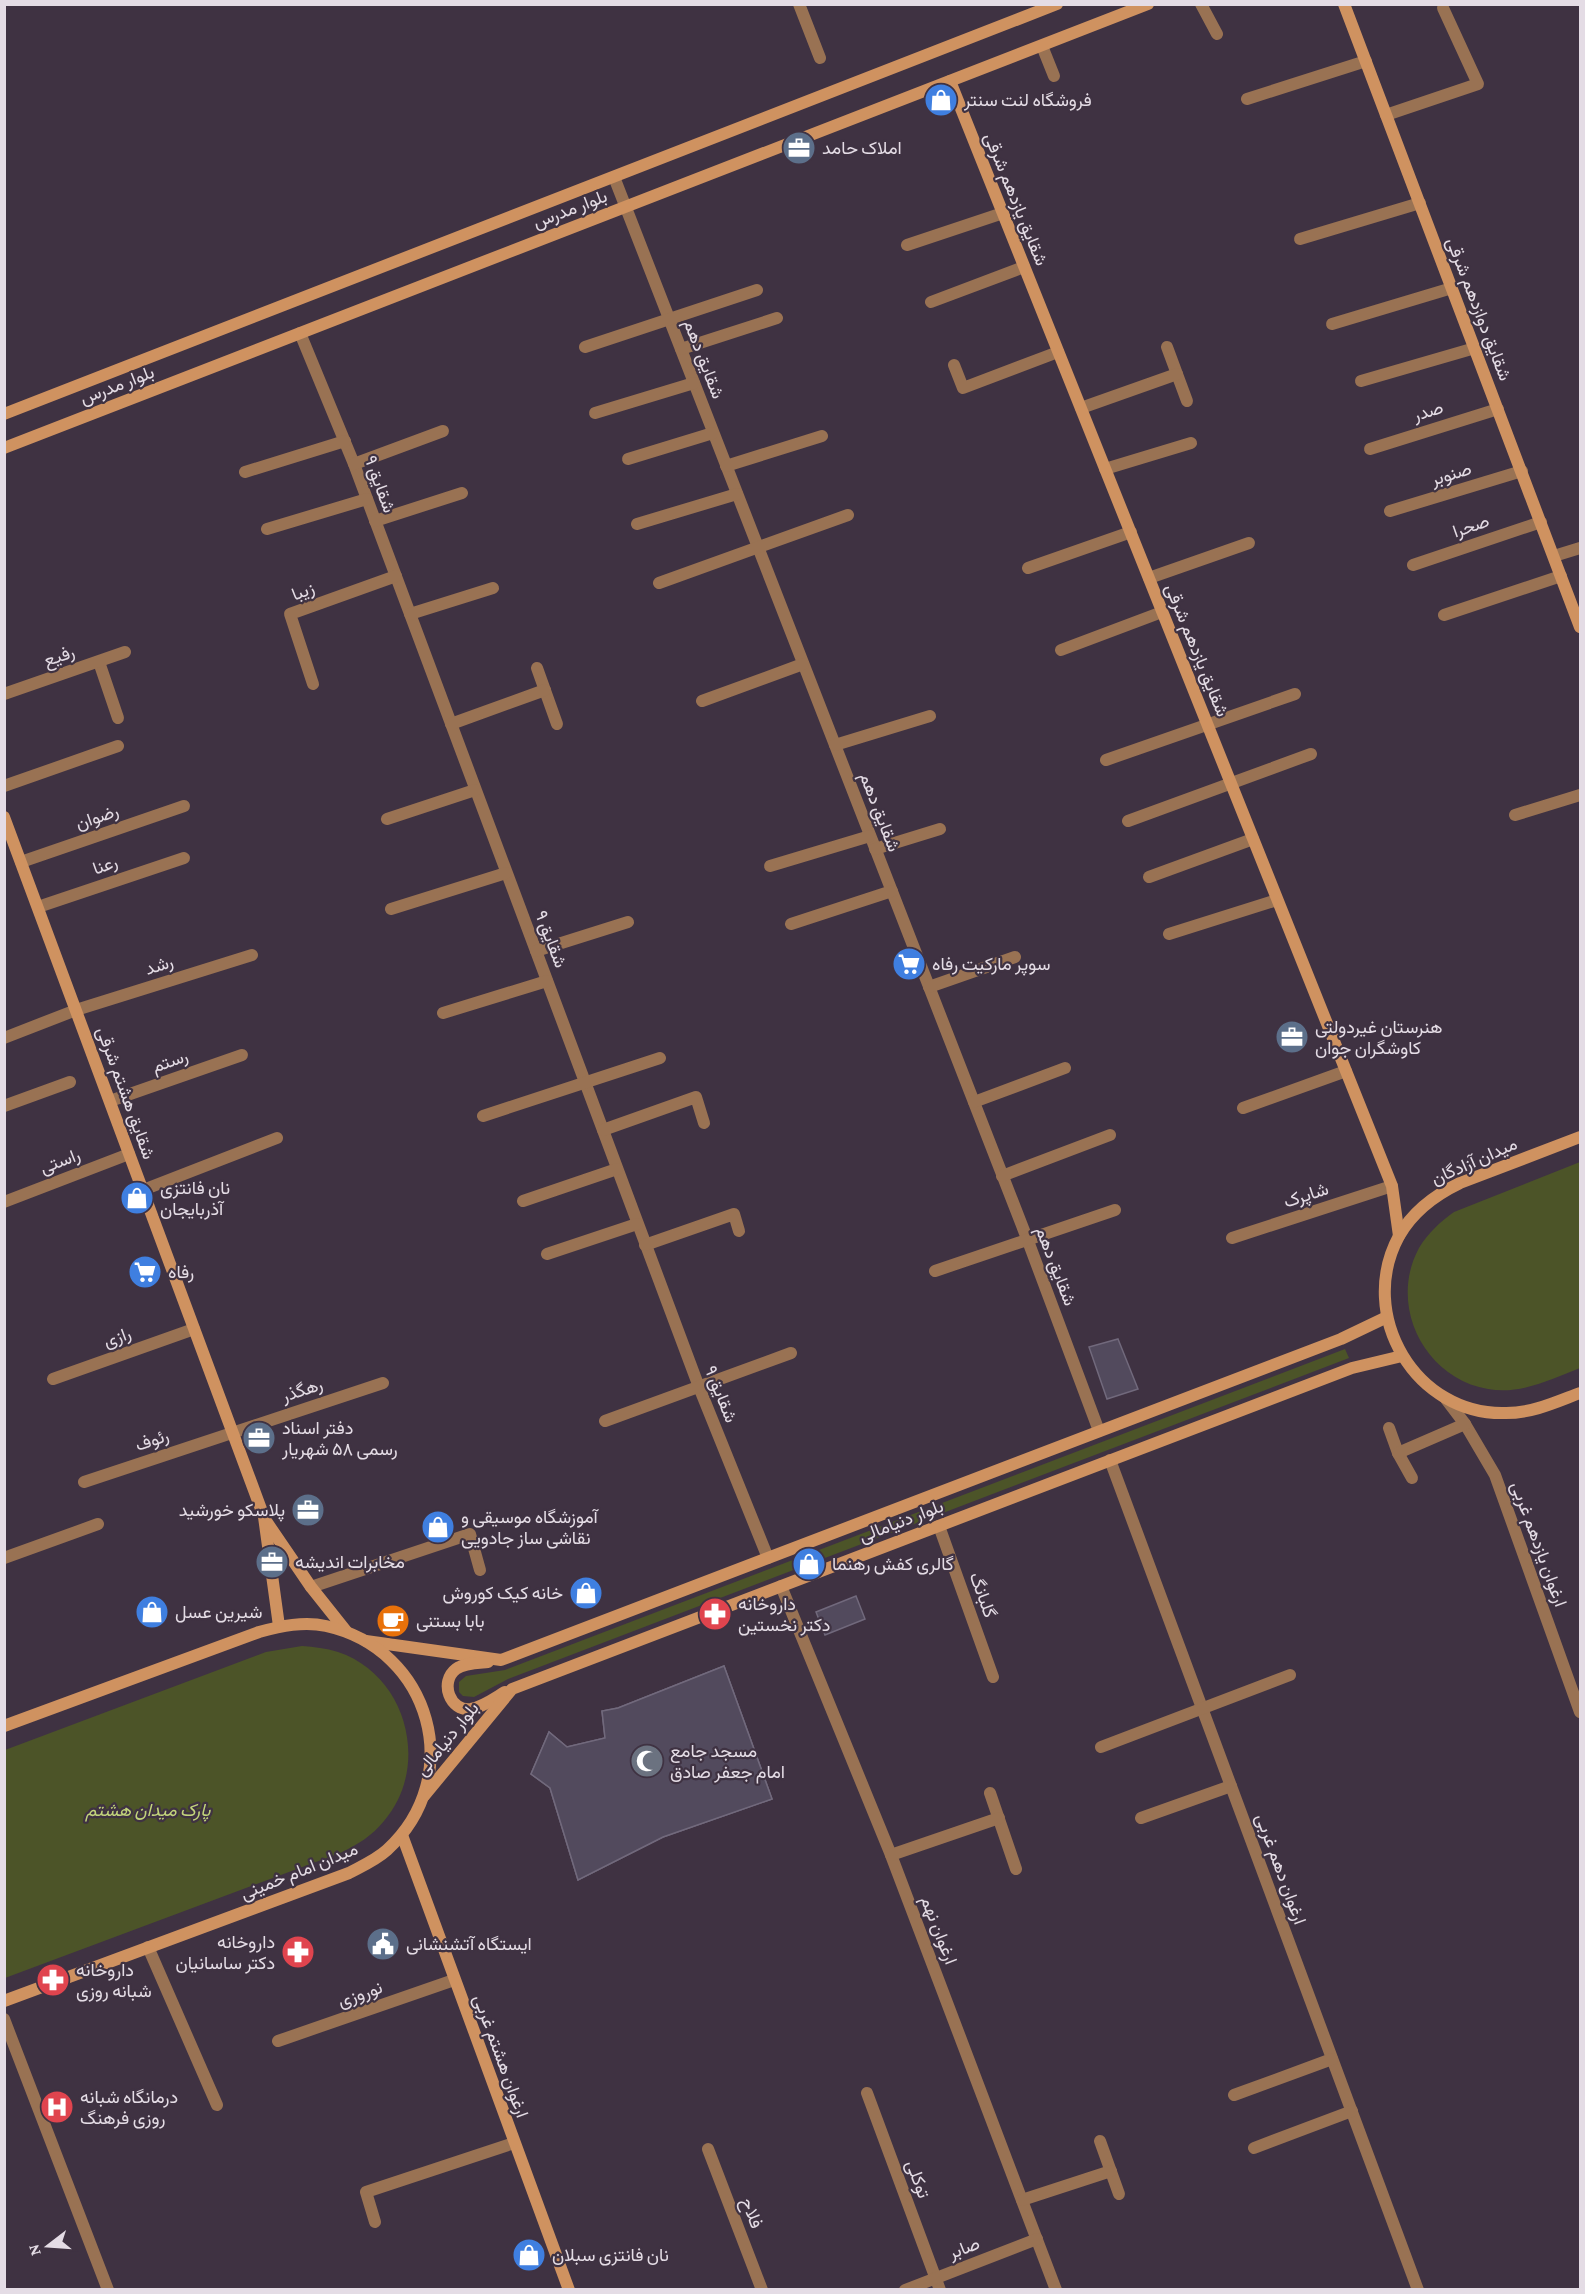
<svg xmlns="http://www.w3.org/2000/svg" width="1585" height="2294" font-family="'Crimson Pro',Vazirmatn,serif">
	<rect width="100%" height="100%" fill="#3f3242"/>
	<g fill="#4c5428">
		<path d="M1580 1162V1368C1551 1379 1521 1395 1488 1389 1424 1378 1388 1305 1419 1248 1428 1233 1440 1222 1454 1212Z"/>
		<path d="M1345 1349 1349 1358 508 1679 474 1697 463 1696 459 1692V1682L466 1676 505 1670Z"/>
		<path d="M302 1646C314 1647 326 1648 338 1652 407 1675 431 1766 384 1821 372 1836 357 1845 340 1853L5 1978V1750L266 1652Z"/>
	</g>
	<g fill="#524a5d" stroke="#71697c" stroke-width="1.5" fill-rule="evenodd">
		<path d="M1118 1339 1138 1389 1107 1399 1089 1347Z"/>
		<path d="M856 1596 865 1619 825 1635 816 1612Z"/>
		<path d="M724 1666 772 1799 663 1837 578 1880 550 1788 531 1774 549 1732 567 1747 605 1738 602 1711 618 1708ZM602 1758 627 1769 640 1804 626 1822 595 1831 569 1821 560 1790 569 1766Z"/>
		<path d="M724 1666 772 1799 663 1837 578 1880 550 1788 531 1774 549 1732 567 1747 605 1738 602 1711 618 1708Z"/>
	</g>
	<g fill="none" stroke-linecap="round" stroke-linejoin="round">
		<g stroke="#997253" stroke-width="12">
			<path d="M799 4 820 58"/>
			<path d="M1201 4 1217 34"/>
			<path d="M1042 46 1054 76"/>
			<path d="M1247 99 1366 61"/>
			<path d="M1386 115 1478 84 1443 8"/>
			<path d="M614 177 1028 1241 1099 1431"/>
			<path d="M1300 239 1420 203"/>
			<path d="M907 245 1003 213"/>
			<path d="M931 302 1024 267"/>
			<path d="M1332 324 1452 288"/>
			<path d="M300 333 354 464 699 1387 768 1558"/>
			<path d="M585 347 757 290"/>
			<path d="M1167 347 1187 401"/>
			<path d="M681 349 777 318"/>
			<path d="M954 365 963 388 1058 352"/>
			<path d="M1361 381 1475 348"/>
			<path d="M1081 408 1177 374"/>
			<path d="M595 413 694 383"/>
			<path d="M1370 449 1498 409"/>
			<path d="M628 459 713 433"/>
			<path d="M354 464 443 431"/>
			<path d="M726 466 822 436"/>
			<path d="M1105 469 1191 443"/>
			<path d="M245 472 345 441"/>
			<path d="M1390 511 1522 471"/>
			<path d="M375 521 462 493"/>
			<path d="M637 524 737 494"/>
			<path d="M267 529 367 499"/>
			<path d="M1554 556 1580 548"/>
			<path d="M1413 565 1541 522"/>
			<path d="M1028 568 1131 532"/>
			<path d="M1149 578 1249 543"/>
			<path d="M659 583 848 515"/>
			<path d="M410 614 493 588"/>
			<path d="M1444 615 1561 576"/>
			<path d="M1061 650 1162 612"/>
			<path d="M99 662 118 718"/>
			<path d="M537 668 557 724"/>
			<path d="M313 684 290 614 396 576"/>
			<path d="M4 694 125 652"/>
			<path d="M702 701 803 664"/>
			<path d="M451 724 545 690"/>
			<path d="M835 745 930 716"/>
			<path d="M1106 760 1295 694"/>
			<path d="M4 786 118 746"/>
			<path d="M1515 815 1580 795"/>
			<path d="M387 819 475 790"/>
			<path d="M1128 821 1311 754"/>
			<path d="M875 849 940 829"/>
			<path d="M21 862 184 806"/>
			<path d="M770 866 870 836"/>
			<path d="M1149 877 1253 839"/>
			<path d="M38 907 184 858"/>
			<path d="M391 909 506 873"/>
			<path d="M791 924 892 891"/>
			<path d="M1169 934 1277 900"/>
			<path d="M536 951 628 922"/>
			<path d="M929 987 1015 957"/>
			<path d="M443 1013 547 981"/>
			<path d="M4 1038 76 1010 252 955"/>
			<path d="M110 1101 242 1055"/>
			<path d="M974 1102 1065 1068"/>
			<path d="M4 1106 70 1082"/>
			<path d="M1243 1108 1346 1071"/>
			<path d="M483 1116 660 1058"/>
			<path d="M603 1130 696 1097 704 1123"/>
			<path d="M1002 1176 1110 1135"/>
			<path d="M143 1190 277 1138"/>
			<path d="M523 1201 617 1169"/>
			<path d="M4 1202 129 1154"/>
			<path d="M1232 1238 1392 1186"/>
			<path d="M645 1245 734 1214 739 1231"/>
			<path d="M547 1254 637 1224"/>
			<path d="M935 1271 1115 1210"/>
			<path d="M53 1379 194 1329"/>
			<path d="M1446 1399 1465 1424 1495 1475 1580 1712"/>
			<path d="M605 1421 791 1353"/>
			<path d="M1389 1428 1398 1453 1412 1478"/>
			<path d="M1398 1453 1465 1424"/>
			<path d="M1110 1460 1418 2290"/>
			<path d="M84 1482 383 1383"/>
			<path d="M939 1526 993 1677"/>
			<path d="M4 1558 98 1524"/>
			<path d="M781 1586 891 1855 1056 2290"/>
			<path d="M311 1587 470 1534 480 1570"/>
			<path d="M1101 1747 1290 1675"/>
			<path d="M990 1793 1016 1869"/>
			<path d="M1141 1818 1231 1786"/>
			<path d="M891 1855 999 1818"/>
			<path d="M148 1947 217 2105"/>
			<path d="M4 2019 108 2290"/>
			<path d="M278 2041 454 1980"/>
			<path d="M867 2093 940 2290"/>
			<path d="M1234 2095 1332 2059"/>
			<path d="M1100 2141 1119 2194"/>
			<path d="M1254 2148 1352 2111"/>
			<path d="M708 2149 762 2290"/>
			<path d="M1022 2200 1111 2171"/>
			<path d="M375 2222 366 2192 514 2143"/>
			<path d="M905 2290 1037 2239"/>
		</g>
		<g stroke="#cf9260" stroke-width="12">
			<path d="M1344 4 1580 627"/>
			<path d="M950 81 1392 1186 1399 1236"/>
			<path d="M4 414 1057 4"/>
			<path d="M4 448 1148 4"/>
			<path d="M4 817 264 1517 279 1626"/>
			<path d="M1580 1137 1460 1183C1435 1195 1413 1211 1399 1236 1356 1315 1416 1416 1506 1413 1533 1413 1556 1402 1580 1393"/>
			<path d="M266 1521 311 1587 346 1631"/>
			<path d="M366 1641 501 1660 1341 1339 1387 1317"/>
			<path d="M488 1662C478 1663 464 1663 456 1669 439 1682 450 1712 471 1709 483 1707 495 1698 505 1692"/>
			<path d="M4 1726 259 1632C281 1626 304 1621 326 1626 431 1649 467 1777 387 1850 376 1860 362 1866 349 1873L4 2001"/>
			<path d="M424 1796 512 1689 1352 1368 1402 1356"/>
			<path d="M402 1835 569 2290"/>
		</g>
	</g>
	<defs>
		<g id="shop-disc" transform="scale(1.725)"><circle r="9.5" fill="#3f7fe0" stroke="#3f3242"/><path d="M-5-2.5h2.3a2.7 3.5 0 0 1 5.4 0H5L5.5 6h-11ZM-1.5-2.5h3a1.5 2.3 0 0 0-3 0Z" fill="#fff"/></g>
		<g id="office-disc" transform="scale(1.725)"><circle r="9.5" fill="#5c6f8a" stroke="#3f3242"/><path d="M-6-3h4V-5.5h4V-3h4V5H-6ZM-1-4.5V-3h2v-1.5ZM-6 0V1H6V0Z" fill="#fff"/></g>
		<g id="supermarket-disc" transform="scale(1.725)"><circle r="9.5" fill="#3f7fe0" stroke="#3f3242"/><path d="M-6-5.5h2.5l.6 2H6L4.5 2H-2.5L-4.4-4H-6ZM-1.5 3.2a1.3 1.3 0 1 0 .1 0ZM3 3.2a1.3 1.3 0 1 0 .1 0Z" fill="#fff"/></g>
		<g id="pharmacy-disc" transform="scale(1.725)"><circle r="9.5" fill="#e0444e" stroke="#3f3242"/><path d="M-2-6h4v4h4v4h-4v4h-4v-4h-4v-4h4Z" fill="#fff"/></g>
		<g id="cafe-disc" transform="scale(1.725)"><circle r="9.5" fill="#e8710a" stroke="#3f3242"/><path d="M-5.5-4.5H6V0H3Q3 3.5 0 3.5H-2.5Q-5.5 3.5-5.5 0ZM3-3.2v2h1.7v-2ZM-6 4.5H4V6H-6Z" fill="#fff"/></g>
		<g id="mosque-disc" transform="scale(1.725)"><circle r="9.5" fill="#6b7280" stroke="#3f3242"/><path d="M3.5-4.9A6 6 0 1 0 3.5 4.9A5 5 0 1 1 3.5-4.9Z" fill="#fff"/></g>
		<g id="civic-disc" transform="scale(1.725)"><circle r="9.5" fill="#5c6f8a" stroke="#3f3242"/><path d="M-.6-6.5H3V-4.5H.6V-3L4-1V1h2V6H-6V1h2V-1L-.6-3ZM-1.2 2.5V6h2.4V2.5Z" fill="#fff"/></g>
		<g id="hospital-disc" transform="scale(1.725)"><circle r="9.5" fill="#e0444e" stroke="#3f3242"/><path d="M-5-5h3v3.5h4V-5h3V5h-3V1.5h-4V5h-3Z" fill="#fff"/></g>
	</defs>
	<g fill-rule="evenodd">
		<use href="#shop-disc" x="941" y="100"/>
		<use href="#office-disc" x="799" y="148"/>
		<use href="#supermarket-disc" x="909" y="964"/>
		<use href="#office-disc" x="1292" y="1037"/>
		<use href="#shop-disc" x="137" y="1198"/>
		<use href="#supermarket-disc" x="145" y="1272"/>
		<use href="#office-disc" x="259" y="1438"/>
		<use href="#office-disc" x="308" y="1510"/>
		<use href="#shop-disc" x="438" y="1527"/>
		<use href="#office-disc" x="272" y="1562"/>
		<use href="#shop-disc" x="809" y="1564"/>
		<use href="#shop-disc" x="586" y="1593"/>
		<use href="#shop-disc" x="152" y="1612"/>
		<use href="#pharmacy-disc" x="715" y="1614"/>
		<use href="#cafe-disc" x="393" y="1621"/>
		<use href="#mosque-disc" x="647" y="1761"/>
		<use href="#civic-disc" x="383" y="1944"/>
		<use href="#pharmacy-disc" x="298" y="1952"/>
		<use href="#pharmacy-disc" x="53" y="1980"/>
		<use href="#hospital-disc" x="57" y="2107"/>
		<use href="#shop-disc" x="529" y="2255"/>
	</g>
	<g text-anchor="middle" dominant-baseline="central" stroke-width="4.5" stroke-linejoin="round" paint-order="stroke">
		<g font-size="18" fill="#e4dce5" stroke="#3f3242" text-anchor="start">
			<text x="964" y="100">فروشگاه لنت سنتر</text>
			<text x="822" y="148">املاک حامد</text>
			<text x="932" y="964">سوپر مارکیت رفاه</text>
			<text x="1315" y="1027">هنرستان غیردولتی<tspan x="1315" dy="21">کاوشگران جوان</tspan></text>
			<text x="160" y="1188">نان فانتزی<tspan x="160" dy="21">آذربایجان</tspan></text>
			<text x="168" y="1272">رفاه</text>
			<text x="282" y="1428">دفتر اسناد<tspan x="282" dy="21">رسمی ۵۸ شهریار</tspan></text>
			<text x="285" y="1510" text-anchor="end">پلاسکو خورشید</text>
			<text x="461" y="1517">آموزشگاه موسیقی و<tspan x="461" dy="21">نقاشی ساز جادویی</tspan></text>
			<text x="295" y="1562">مخابرات اندیشه</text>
			<text x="832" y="1564">گالری کفش رهنما</text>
			<text x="563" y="1593" text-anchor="end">خانه کیک کوروش</text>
			<text x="738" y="1604">داروخانه<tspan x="738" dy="21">دکتر نخستین</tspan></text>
			<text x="175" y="1612">شیرین عسل</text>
			<text x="416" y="1621">بابا بستنی</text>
			<text x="670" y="1751">مسجد جامع<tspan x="670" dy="21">امام جعفر صادق</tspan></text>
			<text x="275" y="1942" text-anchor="end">داروخانه<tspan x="275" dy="21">دکتر ساسانیان</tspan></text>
			<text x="406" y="1944">ایستگاه آتشنشانی</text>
			<text x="76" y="1970">داروخانه<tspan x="76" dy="21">شبانه روزی</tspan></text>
			<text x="80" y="2097">درمانگاه شبانه<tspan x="80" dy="21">روزی فرهنگ</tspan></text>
			<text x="552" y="2255">نان فانتزی سبلان</text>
		</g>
		<g font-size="18" fill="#e4dce5" stroke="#3f3242">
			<text transform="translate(1016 199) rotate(68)">شقایق یازدهم شرقی</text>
			<text transform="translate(570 209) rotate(-21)">بلوار مدرس</text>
			<text transform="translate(1479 309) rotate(69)">شقایق دوازدهم شرقی</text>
			<text transform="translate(704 359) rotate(69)">شقایق دهم</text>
			<text transform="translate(117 385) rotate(-21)">بلوار مدرس</text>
			<text transform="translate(1428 411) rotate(-17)">صدر</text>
			<text transform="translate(1451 474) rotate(-17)">صنوبر</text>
			<text transform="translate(380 484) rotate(70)">شقایق ۹</text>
			<text transform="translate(1471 526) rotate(-19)">صحرا</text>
			<text transform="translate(303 591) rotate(-21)">زیبا</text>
			<text transform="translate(1197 650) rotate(68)">شقایق یازدهم شرقی</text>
			<text transform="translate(59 656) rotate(-19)">رفیع</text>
			<text transform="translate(880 812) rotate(69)">شقایق دهم</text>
			<text transform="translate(97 817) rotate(-19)">رضوان</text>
			<text transform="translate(105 865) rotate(-19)">رعنا</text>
			<text transform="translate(551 939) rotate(69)">شقایق ۹</text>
			<text transform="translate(159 965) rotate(-18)">رشد</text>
			<text transform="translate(170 1061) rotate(-19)">رستم</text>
			<text transform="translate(126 1093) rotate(70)">شقایق هشتم شرقی</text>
			<text transform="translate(60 1161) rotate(-21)">راستی</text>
			<text transform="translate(1474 1161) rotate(-24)">میدان آزادگان</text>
			<text transform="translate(1306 1195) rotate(-18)">شاپرک</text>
			<text transform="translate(1056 1266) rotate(69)">شقایق دهم</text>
			<text transform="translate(117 1337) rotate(-20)">رازی</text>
			<text transform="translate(302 1390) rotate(-18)">رهگذر</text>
			<text transform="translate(721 1394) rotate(68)">شقایق ۹</text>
			<text transform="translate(152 1440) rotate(-19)">رئوف</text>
			<text transform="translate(901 1521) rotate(-21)">بلوار دنیامالی</text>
			<text transform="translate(1539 1544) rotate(70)">ارغوان یازدهم غربی</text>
			<text transform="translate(983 1595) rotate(70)">گلبانگ</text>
			<text transform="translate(447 1739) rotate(-51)">بلوار دنیامالی</text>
			<text transform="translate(1281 1869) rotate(70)">ارغوان دهم غربی</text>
			<text transform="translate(299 1871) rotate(-22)">میدان امام خمینی</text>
			<text transform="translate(939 1930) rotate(69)">ارغوان نهم</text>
			<text transform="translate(360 1994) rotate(-19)">نوروزی</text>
			<text transform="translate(501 2056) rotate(70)">ارغوان هشتم غربی</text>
			<text transform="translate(918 2179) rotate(70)">توکلی</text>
			<text transform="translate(752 2213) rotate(69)">فلاح</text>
			<text transform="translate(964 2248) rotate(-21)">صابر</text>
		</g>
		<g font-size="18" font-style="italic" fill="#c2d47b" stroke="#3f3242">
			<text x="148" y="1810">پارک میدان هشتم</text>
		</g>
	</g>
	<rect width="1585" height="2294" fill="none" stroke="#e4dce5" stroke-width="12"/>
	<g transform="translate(48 2246) rotate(253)" stroke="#3f3242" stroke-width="4.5" paint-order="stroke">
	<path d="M0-4.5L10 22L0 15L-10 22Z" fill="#e4dce5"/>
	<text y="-9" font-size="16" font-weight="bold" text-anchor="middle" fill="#e4dce5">N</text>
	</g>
</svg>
